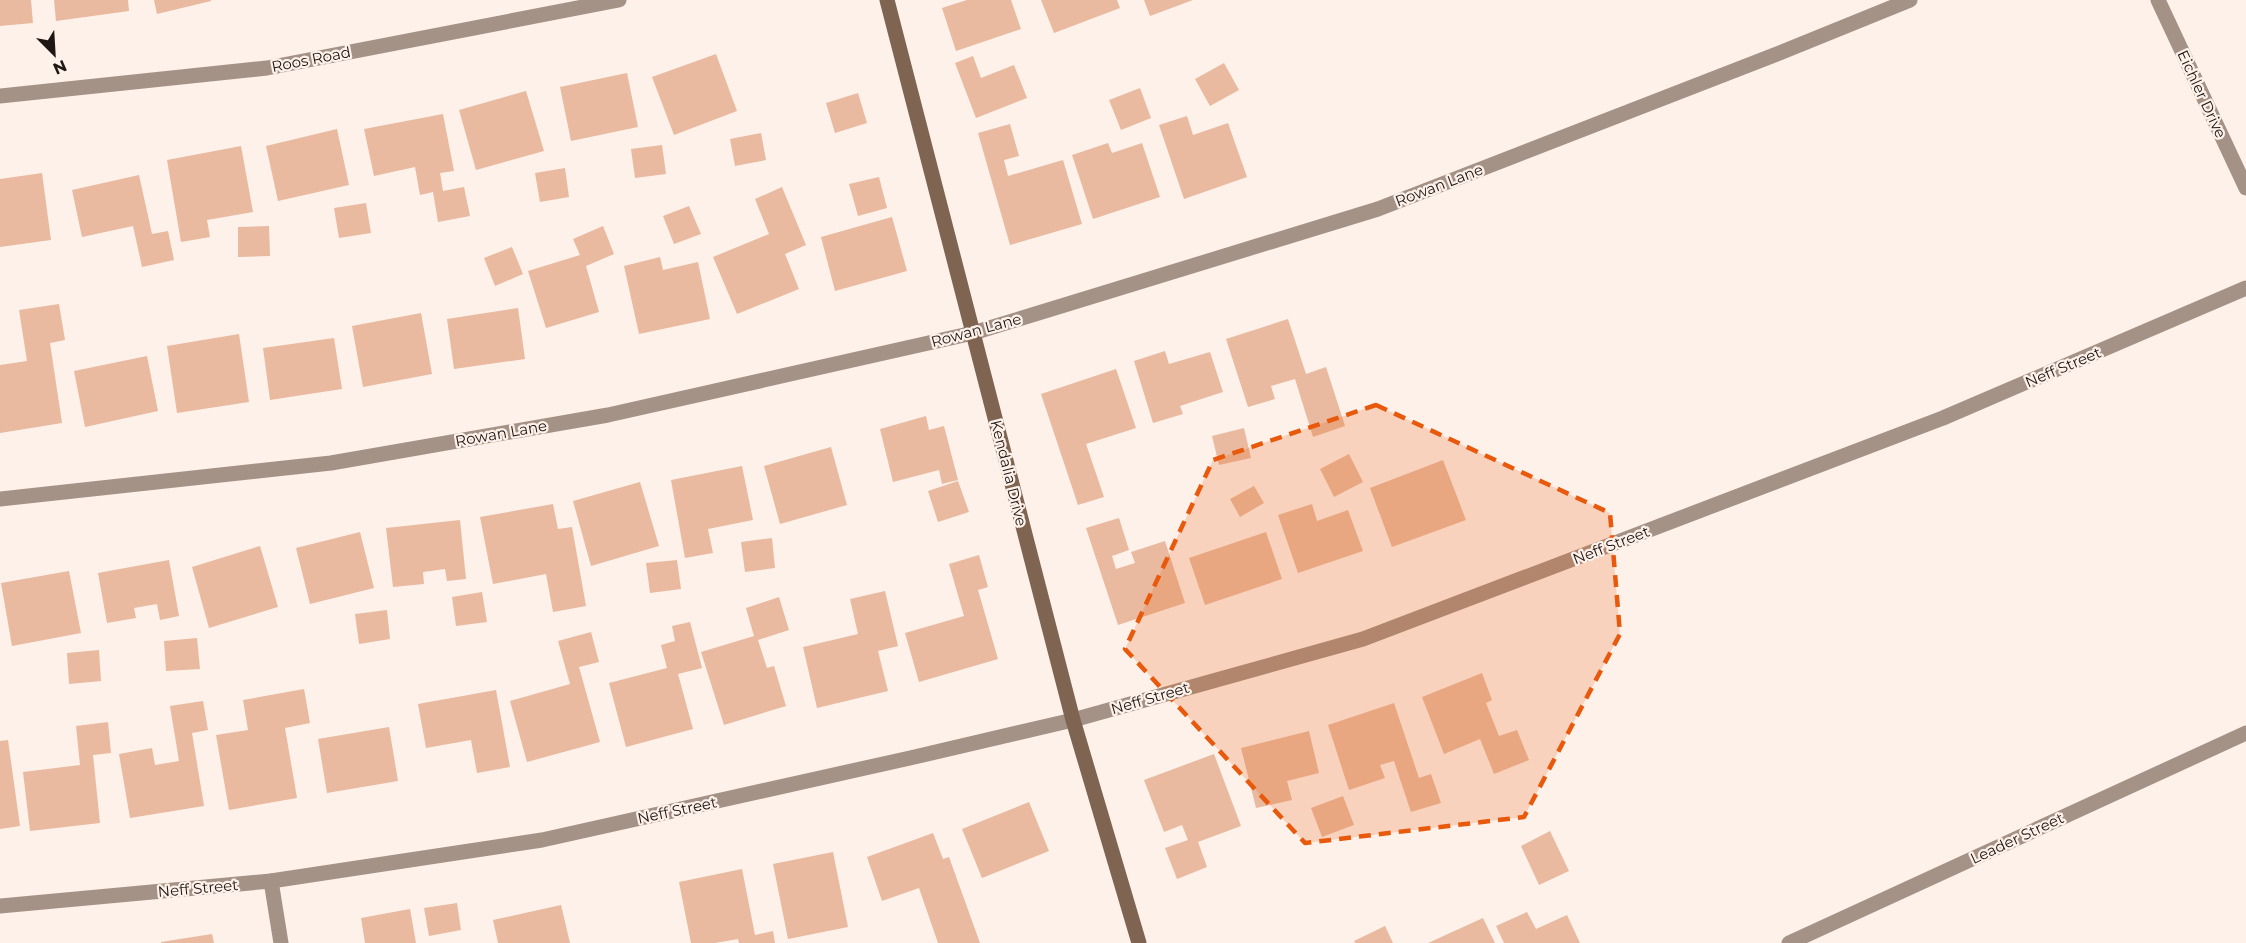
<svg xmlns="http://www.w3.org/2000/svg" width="2246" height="943" font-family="Montserrat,sans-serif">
	<rect width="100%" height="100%" fill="#fdf1ea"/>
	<g fill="#e9ba9f">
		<path d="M0 0H31L33 23 0 26Z"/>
		<path d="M54 0H128L129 11 56 21Z"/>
		<path d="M154 0H211V1L157 14Z"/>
		<path d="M967 0H1011L1021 29 956 51 942 8Z"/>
		<path d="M1041 0H1117L1120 8 1054 33Z"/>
		<path d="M1144 0H1193L1150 16Z"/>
		<path d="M716 54 737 111 674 135 652 77Z"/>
		<path d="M973 56 981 78 1014 65 1027 98 976 118 955 63Z"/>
		<path d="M1224 63 1239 90 1210 106 1195 79Z"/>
		<path d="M627 73 638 127 571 141 560 87Z"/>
		<path d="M1140 88 1151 118 1121 130 1109 100Z"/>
		<path d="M526 91 544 151 476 170 459 110Z"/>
		<path d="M858 93 867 123 835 133 826 103Z"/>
		<path d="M443 114 454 171 440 173 443 191 464 187 470 216 438 222 433 192 420 195 415 167 374 176 364 129Z"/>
		<path d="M1187 116 1193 135 1228 123 1247 177 1184 199 1159 125Z"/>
		<path d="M1010 124 1019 156 1004 160 1008 176 1063 160 1082 224 1010 245 978 133Z"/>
		<path d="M337 129 349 185 278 201 266 146Z"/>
		<path d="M761 133 766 160 735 166 730 139Z"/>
		<path d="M1108 143 1112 153 1142 143 1160 197 1093 219 1072 155Z"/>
		<path d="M662 145 666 174 635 178 631 149Z"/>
		<path d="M241 146 253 212 207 220 210 237 181 242 167 160Z"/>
		<path d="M565 168 569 197 540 202 535 173Z"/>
		<path d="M42 173 51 240 0 247V179Z"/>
		<path d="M139 175 152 234 168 231 174 260 142 267 133 226 82 237 72 190Z"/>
		<path d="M879 177 887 208 858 216 849 184Z"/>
		<path d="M782 187 806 245 785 254 799 289 737 314 713 257 769 234 755 199Z"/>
		<path d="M366 203 371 233 339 238 334 208Z"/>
		<path d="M689 206 701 234 674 244 663 216Z"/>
		<path d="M892 217 907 271 835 291 821 237Z"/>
		<path d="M269 226 270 256 238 257V227Z"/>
		<path d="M603 226 614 254 586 266 599 312 546 328 528 271 580 255 573 239Z"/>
		<path d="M512 247 523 274 495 286 484 258Z"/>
		<path d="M660 257 663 270 698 262 710 319 639 334 624 266Z"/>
		<path d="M59 304 65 340 50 343 62 423 0 433V365L27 361 19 310Z"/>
		<path d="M518 308 525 359 454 369 447 319Z"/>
		<path d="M421 313 432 374 363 387 352 326Z"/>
		<path d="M1288 319 1306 374 1326 367 1345 426 1313 437 1295 379 1271 386 1275 399 1248 407 1226 339Z"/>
		<path d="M239 334 249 402 177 413 167 346Z"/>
		<path d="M334 338 342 389 270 400 263 348Z"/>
		<path d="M1165 351 1169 364 1210 352 1223 392 1180 406 1183 414 1153 423 1134 361Z"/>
		<path d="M147 356 158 411 85 427 74 371Z"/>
		<path d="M1116 369 1136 428 1086 444 1104 497 1078 505 1041 394Z"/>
		<path d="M926 416 929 430 944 426 958 480 942 484 939 470 893 482 880 429Z"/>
		<path d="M1244 428 1251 458 1219 465 1212 436Z"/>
		<path d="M831 447 847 505 780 524 764 466Z"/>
		<path d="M1349 454 1363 482 1334 497 1320 469Z"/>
		<path d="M1443 460 1466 520 1392 547 1370 488Z"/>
		<path d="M742 466 753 520 708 529 713 553 685 558 671 480Z"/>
		<path d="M958 481 969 512 938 522 928 491Z"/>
		<path d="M640 482 659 546 591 566 573 501Z"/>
		<path d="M1254 486 1264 503 1240 517 1230 499Z"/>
		<path d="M553 504 558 529 572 527 586 606 553 612 546 574 493 584 480 517Z"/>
		<path d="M1312 504 1317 521 1348 510 1363 551 1298 573 1278 515Z"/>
		<path d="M1119 518 1129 550 1112 556 1116 569 1135 563 1131 552 1165 541 1185 603 1118 625 1086 528Z"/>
		<path d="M460 520 466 579 447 581 445 569 423 572 424 584 393 587 386 528Z"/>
		<path d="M360 532 374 588 310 604 296 548Z"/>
		<path d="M1266 532 1282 579 1205 605 1189 558Z"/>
		<path d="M772 538 775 568 745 572 741 542Z"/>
		<path d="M260 546 278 607 209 628 192 567Z"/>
		<path d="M979 555 988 587 978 590 998 659 919 682 905 633 964 616 949 564Z"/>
		<path d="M169 560 179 616 160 620 157 604 134 608 136 618 107 623 98 573Z"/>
		<path d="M677 560 681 589 650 593 646 563Z"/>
		<path d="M69 571 81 633 12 646 1 583Z"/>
		<path d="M885 591 898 646 878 651 888 691 817 708 803 647 858 634 850 599Z"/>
		<path d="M482 592 487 622 456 626 452 597Z"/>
		<path d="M779 597 789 630 758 640 767 668 774 666 786 706 724 725 701 652 754 636 746 608Z"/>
		<path d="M387 610 390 639 359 644 355 614Z"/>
		<path d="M690 622 702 668 678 674 693 729 626 747 609 683 667 668 661 645 675 641 672 626Z"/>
		<path d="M591 632 599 662 579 667 600 742 527 762 510 701 570 684 558 641Z"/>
		<path d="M197 638 200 669 166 671 164 641Z"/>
		<path d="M99 650 101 681 69 684 67 653Z"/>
		<path d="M1482 673 1492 700 1486 703 1499 736 1517 730 1529 760 1494 774 1480 739 1444 754 1422 697Z"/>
		<path d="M304 689 310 723 285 728 297 798 229 810 216 735 248 730 243 700Z"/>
		<path d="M496 690 510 767 477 773 471 740 426 748 418 704Z"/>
		<path d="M203 701 208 730 192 733 204 806 130 818 119 754 152 748 155 765 179 761 170 706Z"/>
		<path d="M1394 703 1419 778 1431 774 1441 803 1411 812 1394 761 1380 765 1385 778 1349 790 1328 725Z"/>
		<path d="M108 722 111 753 93 755 100 823 30 831 23 772 80 765 76 726Z"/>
		<path d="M389 727 398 781 327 793 318 739Z"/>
		<path d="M1309 731 1319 773 1287 781 1292 800 1256 808 1241 748Z"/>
		<path d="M8 740 20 826 0 829V741Z"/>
		<path d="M1214 754 1241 826 1198 842 1207 867 1177 879 1165 848 1188 840 1182 825 1164 832 1144 780Z"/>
		<path d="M1343 796 1354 825 1322 837 1311 808Z"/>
		<path d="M1029 802 1049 851 982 878 962 829Z"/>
		<path d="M1550 831 1569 871 1539 885 1521 846Z"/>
		<path d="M933 833 943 859 949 857 980 943H938L919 888 882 901 867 857Z"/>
		<path d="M833 852 848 927 788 939 773 864Z"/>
		<path d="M742 869 755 935 773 931 775 943H739L738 939 715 943H691L679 882Z"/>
		<path d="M457 903 461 930 429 936 424 908Z"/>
		<path d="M561 905 570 943H498L493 920Z"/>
		<path d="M410 909 416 943H365L361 918Z"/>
		<path d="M1527 912 1536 929 1567 915 1580 943H1504L1496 926Z"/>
		<path d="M1483 918 1495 943H1428Z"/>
		<path d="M1385 926 1393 943H1355L1354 941Z"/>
		<path d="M212 934 214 943H161V942Z"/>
	</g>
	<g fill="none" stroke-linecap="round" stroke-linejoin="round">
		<g stroke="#a59286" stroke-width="15">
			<path d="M2158 0 2246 188"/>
			<path d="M0 96 267 68 619 0"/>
			<path d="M0 499 331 463 608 415 973 333 1378 209 1777 54 1910 0"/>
			<path d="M271 881 281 943"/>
			<path d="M0 906 271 881 542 840 910 758 1073 720 1363 639 1943 418 2246 288"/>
			<path d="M1789 943 2246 733"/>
		</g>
		<path stroke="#7f6452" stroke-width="15" d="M887 0 1073 720 1139 943"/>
	</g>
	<path fill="#e8590c" fill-opacity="0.2" stroke="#e8590c" stroke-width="4.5" stroke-dasharray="12 8" stroke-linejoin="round" d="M1376 405 1610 513 1620 634 1524 817 1305 843 1125 649 1213 460Z"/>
	<g text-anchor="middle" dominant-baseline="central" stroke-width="4.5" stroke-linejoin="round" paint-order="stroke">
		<g font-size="15" fill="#1e1713" stroke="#fdf1ea">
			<text transform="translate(311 59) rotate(-11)">Roos Road</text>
			<text transform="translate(2202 94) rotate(65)">Eichler Drive</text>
			<text transform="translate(1439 185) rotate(-21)">Rowan Lane</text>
			<text transform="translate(976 330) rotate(-15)">Rowan Lane</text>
			<text transform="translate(2063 367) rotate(-23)">Neff Street</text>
			<text transform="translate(501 433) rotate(-10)">Rowan Lane</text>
			<text transform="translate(1009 473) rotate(76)">Kendalia Drive</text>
			<text transform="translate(1611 545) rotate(-21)">Neff Street</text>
			<text transform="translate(1150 698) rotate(-16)">Neff Street</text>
			<text transform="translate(677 810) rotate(-12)">Neff Street</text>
			<text transform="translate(2017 838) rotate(-25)">Leader Street</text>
			<text transform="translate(198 888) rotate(-5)">Neff Street</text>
		</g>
	</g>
	<g transform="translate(54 54) rotate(156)" stroke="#fdf1ea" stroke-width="4.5" paint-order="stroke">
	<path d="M0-4.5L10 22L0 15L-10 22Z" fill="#1e1713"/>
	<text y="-9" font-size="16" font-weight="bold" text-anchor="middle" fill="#1e1713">N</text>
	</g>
</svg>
